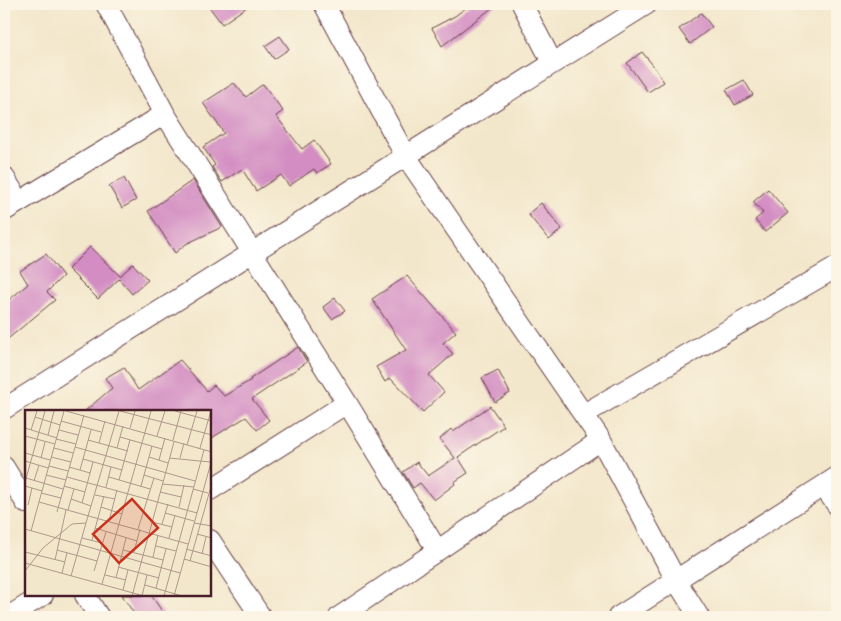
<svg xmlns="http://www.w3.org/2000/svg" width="841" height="621" font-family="Itim,sans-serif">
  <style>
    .building { fill: #d38dc3 }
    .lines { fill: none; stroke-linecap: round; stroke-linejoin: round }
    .street-casing { stroke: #633d43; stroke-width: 22 }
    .street { stroke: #fff; stroke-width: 20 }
    .inset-road { fill: none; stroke: #af978b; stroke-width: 1 }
    .view { fill: #c8321e; fill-opacity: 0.15; stroke: #c8321e; stroke-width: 2.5 }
    .inset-edge { fill: none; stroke: #4a1f2b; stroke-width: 2.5 }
  </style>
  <rect width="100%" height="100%" fill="#fcf5e5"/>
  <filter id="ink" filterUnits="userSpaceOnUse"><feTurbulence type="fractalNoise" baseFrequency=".02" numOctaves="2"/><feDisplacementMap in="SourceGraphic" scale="10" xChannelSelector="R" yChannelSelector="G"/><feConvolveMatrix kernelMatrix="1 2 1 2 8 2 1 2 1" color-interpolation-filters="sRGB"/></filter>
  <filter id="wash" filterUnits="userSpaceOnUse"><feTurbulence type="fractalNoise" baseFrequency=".0096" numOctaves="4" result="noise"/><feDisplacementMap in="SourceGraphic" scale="20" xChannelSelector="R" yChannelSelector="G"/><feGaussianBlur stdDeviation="1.12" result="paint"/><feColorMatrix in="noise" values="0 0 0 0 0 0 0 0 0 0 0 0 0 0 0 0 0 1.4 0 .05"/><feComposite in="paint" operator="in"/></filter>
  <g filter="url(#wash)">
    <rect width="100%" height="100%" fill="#f3e7cb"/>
    <g id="blocks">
      <path class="building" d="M207 4H251L222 24Z
        M471 4H497L442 46 432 28 455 16Z
        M701 13 712 27 690 44 679 29Z
        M280 36 289 49 274 59 265 46Z
        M642 52 652 64 664 82 648 92 627 63Z
        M744 80 753 95 735 105 726 90Z
        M234 83 246 97 263 84 283 111 276 116 302 149 314 140 331 164 317 173 314 169 289 186 281 175 256 191 242 169 222 182 212 167 215 165 203 147 224 133 203 103Z
        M124 178 136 200 122 208 109 186Z
        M193 180 222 227 186 244 175 253 148 211Z
        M768 189 788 213 765 232 755 220 763 213 753 202Z
        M541 203 562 229 549 240 528 214Z
        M90 247 120 276 133 264 148 280 132 294 119 279 98 299 68 269Z
        M46 254 63 276 47 292 55 300 4 342V304L28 284 20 271Z
        M407 276 456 332 443 343 453 354 429 375 444 392 423 412 390 378 385 382 376 367 406 350 372 299Z
        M335 298 345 311 332 319 323 307Z
        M298 347 307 362 252 399 269 420 257 430 246 417 210 439V411H85L112 388 105 378 124 367 138 390 180 360 207 391 214 385 224 396 251 380 250 379Z
        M498 370 510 393 495 402 482 378Z
        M490 406 504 426 458 457 468 473 454 482 455 484 434 500 420 483 413 488 403 472 417 462 428 476 455 458 440 439 451 429 453 432Z
        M122 595H151L166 617H136Z"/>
    </g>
  </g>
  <g filter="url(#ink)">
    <use href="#blocks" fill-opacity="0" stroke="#633d43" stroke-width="1"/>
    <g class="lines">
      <g class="street-casing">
        <path id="street" d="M106 4 165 114 347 403 437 550
          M324 4 405 155 601 440 676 580 699 617
          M522 4 552 62
          M4 177 12 190 9 207
          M4 211 165 114
          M4 409 647 4
          M584 414 837 267
          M4 467 26 503
          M823 486 837 505
          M210 490 347 403
          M210 540 261 617
          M85 595 99 617
          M8 617 43 595
          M339 617 601 440
          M618 617 837 477"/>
      </g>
      <use href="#street" class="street"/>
    </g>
  </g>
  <g transform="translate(25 410)">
    <rect width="186" height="186" fill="#f3e7cb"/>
    <path class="inset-road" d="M41 1 187 42M95 1 187 25M150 1 187 11M10 7 35 15M36 11 76 22M0 18 32 28M105 18 110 1M6 20 12 1M34 20 53 25M23 25 29 1M0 26 30 34M132 26 140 1M95 27 137 39M31 29 51 34M63 30 103 41M148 30 156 1M74 33 80 11M162 35 172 1M50 37 170 71M29 38 48 43M92 38 98 16M175 38 186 1M0 43 25 50M26 47 46 52M124 47 143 53M16 48 20 32M144 48 185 52M155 48 159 33M58 49 97 60M134 50 140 28M0 51 23 58M24 56 43 61M44 57 65 63M55 60 66 20M21 65 41 70M119 65 138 71M42 67 172 103M84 67 125 79M1 68 38 79M94 70 105 30M9 71 14 55M0 72 20 1M137 74 169 77M0 76 17 81M39 76 60 82M116 76 127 36M81 77 86 57M168 79 183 83M135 82 156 87M16 83 36 88M70 85 90 89M46 89 66 96M14 92 163 134M57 93 68 52M3 95 7 78M76 97 97 104M154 97 159 75M43 100 49 79M32 102 59 5M140 103 169 111M84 111 92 80M127 112 147 117M169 113 187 116M137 114 143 94M70 118 112 131M0 119 155 163M113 119 129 68M6 121 39 1M172 124 187 128M57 128 77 133M144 128 150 105M67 130 79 86M131 136 151 141M161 139 187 146M32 140 72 151M98 140 138 150M0 142 40 152M109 142 115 119M177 144 181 127M128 147 133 125M159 149 187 157M30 150 41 100M165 151 187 73M0 153 119 186M93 157 134 168M0 161 18 138 47 114 61 113 94 1M69 161 81 122M37 163 42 143M80 165 101 170M46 166 61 113M91 168 101 128M77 174 126 1M120 175 140 181M131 178 141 139M98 180 103 160M140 181 157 186M107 186 149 32M117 186 122 165M139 186 179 40M149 186 187 49"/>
    <path class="view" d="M107 89 133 118 94 153 68 124Z"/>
    <rect width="186" height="186" class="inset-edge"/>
  </g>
  <rect width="841" height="621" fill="none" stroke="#fcf5e5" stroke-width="20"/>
</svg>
